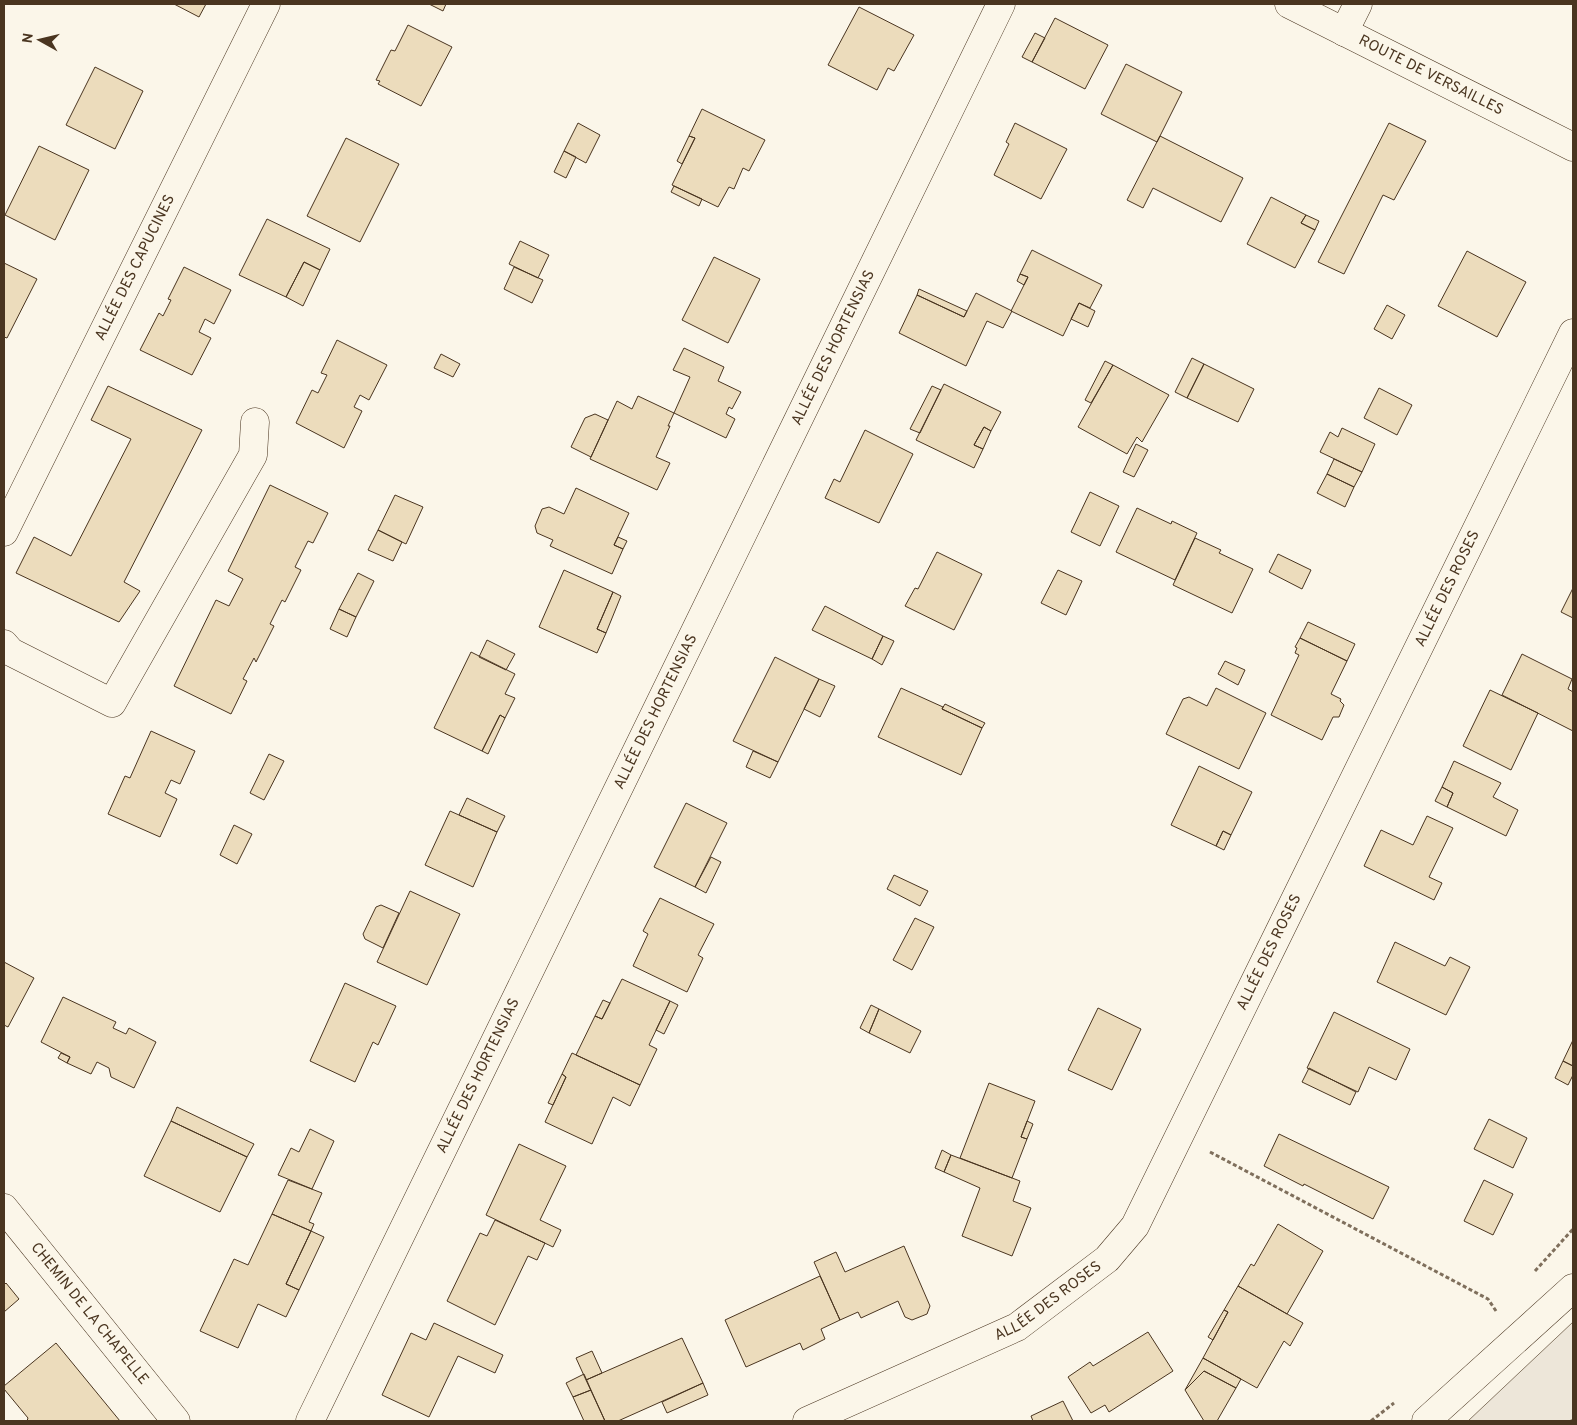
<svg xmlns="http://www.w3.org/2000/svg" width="1577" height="1425" font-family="Overpass,sans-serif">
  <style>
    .green { fill: #ede6d9; stroke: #887966 }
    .building { fill: #ecdcbc; stroke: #4a3520 }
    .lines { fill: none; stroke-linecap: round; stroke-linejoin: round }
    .minor-casing { stroke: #4a3520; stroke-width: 29 }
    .major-casing { stroke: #4a3520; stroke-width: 29 }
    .path { stroke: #7f6f5c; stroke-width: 3; stroke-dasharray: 4 2.5; stroke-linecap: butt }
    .minor { stroke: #fbf6e9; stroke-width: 28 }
    .major { stroke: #fbf6e9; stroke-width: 28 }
    .labels { text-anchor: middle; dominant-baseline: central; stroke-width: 4; stroke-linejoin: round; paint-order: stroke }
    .street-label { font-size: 15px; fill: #4a3520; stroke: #fbf6e9 }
  </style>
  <rect width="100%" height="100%" fill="#fbf6e9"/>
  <path class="green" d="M1573 1322V1419L1569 1421H1468Z"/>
  <path class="building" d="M174 4H206L199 17Z
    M429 4H446L443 11Z
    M859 7 914 35 894 71 888 68 877 90 828 65Z
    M1055 18 1108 45 1085 89 1032 62Z
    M408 25 452 47 421 106 378 84 380 81 376 80 391 50 395 51Z
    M1035 33 1045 38 1032 62 1022 57Z
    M1126 64 1182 92 1157 142 1101 114Z
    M95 67 143 91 115 149 66 125Z
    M702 109 765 140 749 171 743 168 734 189 729 187 718 207 672 185 695 138 689 136Z
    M578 123 600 135 586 163 564 151Z
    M1015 123 1067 149 1041 199 994 175 1009 144 1006 142Z
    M1389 123 1426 141 1394 200 1383 195 1344 274 1318 262Z
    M689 136 695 138 682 164 677 161Z
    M1160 136 1243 178 1221 222 1153 188 1143 208 1127 200Z
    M346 138 399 164 360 242 307 216Z
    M39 146 89 170 55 240 5 215Z
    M564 151 576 157 566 178 554 172Z
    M674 186 702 199 699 206 671 192Z
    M1271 197 1306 215 1301 223 1315 230 1295 268 1247 244Z
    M1306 215 1319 221 1315 230 1301 223Z
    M267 219 330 249 320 270 304 262 286 297 239 275Z
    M520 241 549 255 538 278 509 264Z
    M1032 250 1102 285 1090 308 1079 303 1063 336 1011 311 1028 277 1020 274Z
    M1467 251 1526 282 1497 337 1438 306Z
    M714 257 760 279 728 343 682 320Z
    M304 262 320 270 303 306 286 297Z
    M4 263 37 279 7 338 4 337Z
    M184 267 231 290 214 324 205 319 199 332 211 338 192 375 140 350 159 313 163 316 171 300 168 299Z
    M514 267 543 280 532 303 504 289Z
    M1020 274 1028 277 1024 285 1017 281Z
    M919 289 967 311 964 317 917 295Z
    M976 293 1012 311 1003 328 987 321 966 366 899 333 917 295 964 317Z
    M1079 303 1095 311 1088 327 1071 319Z
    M1387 305 1405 315 1392 339 1374 329Z
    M337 340 387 365 369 400 360 395 354 407 362 411 344 448 296 423 312 390 318 393 327 375 321 373Z
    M684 348 724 367 718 381 741 392 732 409 729 407 726 414 735 419 726 438 674 413 690 377 673 370Z
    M441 354 460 364 453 377 434 368Z
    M1192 358 1204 364 1187 398 1175 392Z
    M1105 361 1113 365 1091 403 1085 400Z
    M1204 364 1254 389 1238 422 1187 398Z
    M1113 365 1169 395 1142 442 1137 437 1127 454 1078 427Z
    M944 384 1001 412 991 431 984 427 974 445 983 449 974 468 916 440Z
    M108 386 202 430 124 582 140 591 119 622 16 573 34 537 71 556 131 439 91 420Z
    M932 386 941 390 920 433 910 429Z
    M1379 388 1412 405 1397 435 1364 418Z
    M638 396 674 413 668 426H670L656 457 670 463 657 490 590 459 617 401 632 409Z
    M595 414 608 420 591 457 571 447 585 418Z
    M984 427 991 431 983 449 974 445Z
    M1342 428 1375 444 1362 472 1320 452 1330 432 1338 437Z
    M865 430 913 454 879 523 825 498 834 479 840 482Z
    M1136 444 1148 450 1134 477 1123 472Z
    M1334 459 1362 472 1354 487 1327 474Z
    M1327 474 1354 487 1345 507 1317 493Z
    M270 485 328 513 313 543 308 541 295 567 301 570 285 602 282 600 270 624 274 626 256 662 254 658 243 679 247 681 231 714 174 686 216 600 229 606 243 579 228 571Z
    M576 488 629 513 614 545 623 549 612 574 550 546 553 540 537 533 535 526 542 509 549 507 564 514Z
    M1090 492 1119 506 1100 546 1071 532Z
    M395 495 423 507 406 544 378 530Z
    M1137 508 1171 524 1172 521 1197 533 1175 580 1116 552Z
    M378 530 402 542 393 561 368 550Z
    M618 537 627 541 623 549 614 545Z
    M1195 538 1221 550 1219 553 1253 569 1232 613 1173 585Z
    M937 552 982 574 954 630 905 606 915 588 918 589Z
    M1278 554 1311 570 1302 589 1269 572Z
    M564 570 613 592 597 629 606 633 597 653 539 627Z
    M1058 570 1082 581 1066 615 1041 603Z
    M358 573 374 581 356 617 339 609Z
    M1573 588V618L1561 612Z
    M613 592 621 596 606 633 597 629Z
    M825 606 883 636 872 659 812 630Z
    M339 609 356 617 347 637 330 629Z
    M1308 622 1355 644 1347 661 1300 638Z
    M883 636 894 641 882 665 872 659Z
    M1300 638 1347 661 1331 694 1341 699 1340 701 1344 705 1339 717H1333L1322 740 1271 715 1299 655 1295 653 1297 648 1295 647Z
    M487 640 515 654 506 670 479 657Z
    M471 652 515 674 505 694 515 698 505 718 500 715 482 751 434 728Z
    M1522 654 1572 679 1568 689 1573 692V731L1502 695Z
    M775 657 819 679 778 762 733 741Z
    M1225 661 1245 670 1238 685 1218 674Z
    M819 679 835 686 820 717 804 709Z
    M901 688 943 707 942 709 982 728 961 775 878 737Z
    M1216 688 1266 713 1239 769 1166 734 1183 699 1189 697 1207 706Z
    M1490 690 1538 713 1511 770 1463 746Z
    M945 704 985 723 982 728 942 709Z
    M500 715 505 718 488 754 482 751Z
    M151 731 195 751 180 784 171 780 165 793 177 799 160 837 108 814 125 776 130 778Z
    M753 751 778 762 770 778 746 767Z
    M269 754 284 761 264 800 250 793Z
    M1454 761 1501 783 1493 797 1518 810 1506 836 1447 807 1453 793 1442 787Z
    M1199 766 1252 792 1231 835 1223 831 1216 846 1171 825Z
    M1442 787 1453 793 1447 807 1435 801Z
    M467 798 505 816 497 832 459 815Z
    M686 803 727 823 695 887 654 867Z
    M450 811 497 832 473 887 425 865Z
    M1427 816 1453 828 1429 877 1442 883 1434 900 1364 866 1381 830 1413 845Z
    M234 825 252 834 237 864 220 855Z
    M1223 831 1231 835 1224 850 1216 846Z
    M711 857 721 862 706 893 695 887Z
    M894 875 928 891 920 906 887 889Z
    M410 891 460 914 427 985 377 962Z
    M660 898 714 924 698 955 703 958 687 992 633 966 648 934 643 931Z
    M381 905 399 913 383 948 365 939 363 934 376 907Z
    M915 918 934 927 912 970 893 960Z
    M1395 942 1445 966 1450 957 1470 967 1446 1015 1377 982Z
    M4 962 34 978 8 1027 4 1025Z
    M622 979 670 1001 649 1045 657 1049 640 1085 576 1055 595 1016 602 1019Z
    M345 983 396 1006 378 1045 373 1042 355 1082 310 1061Z
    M63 997 116 1022 113 1028 126 1034 129 1028 156 1042 134 1088 111 1077 109 1068 97 1062 91 1074 67 1063 70 1057 41 1042Z
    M603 1000 610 1003 602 1019 595 1016Z
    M670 1001 678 1005 664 1034 656 1030Z
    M871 1005 879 1009 869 1033 860 1028Z
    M1098 1008 1141 1029 1112 1090 1068 1070Z
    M879 1009 921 1031 910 1053 869 1033Z
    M1334 1012 1410 1049 1396 1080 1369 1067 1358 1092 1307 1068Z
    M1573 1040V1066L1563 1061Z
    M61 1053 70 1057 67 1063 58 1058Z
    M572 1053 640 1085 630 1106 613 1097 592 1144 545 1122 566 1077 562 1074Z
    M1563 1061 1573 1066V1075L1568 1085 1555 1078Z
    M1309 1068 1356 1092 1350 1105 1302 1082Z
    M562 1074 566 1077 553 1105 548 1103Z
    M989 1083 1035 1101 1021 1137 1027 1139 1012 1178 960 1158Z
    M177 1107 254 1144 247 1157 171 1121Z
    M1489 1119 1527 1138 1513 1168 1474 1149Z
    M171 1121 247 1157 220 1212 144 1176Z
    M1027 1121 1033 1124 1027 1139 1021 1137Z
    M310 1129 334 1141 312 1189 278 1175 291 1148 299 1152Z
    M1279 1134 1389 1187 1373 1219 1304 1184 1303 1186 1264 1166Z
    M519 1144 566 1166 540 1220 561 1230 553 1247 486 1215Z
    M942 1150 951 1155 944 1172 935 1168Z
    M951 1155 1020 1181 1013 1201 1031 1208 1012 1256 962 1236 980 1188 944 1172Z
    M288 1180 322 1193 309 1222 314 1224 311 1231 272 1214Z
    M1484 1180 1513 1194 1493 1235 1464 1221Z
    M272 1214 311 1231 286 1284 299 1290 286 1317 258 1304 238 1348 200 1331 234 1259 248 1265Z
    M495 1220 545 1243 537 1260 528 1256 495 1325 447 1301 480 1233 487 1236Z
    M1278 1224 1323 1251 1287 1314 1238 1286 1251 1264 1254 1266Z
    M311 1231 324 1237 299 1290 286 1284Z
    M904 1246 930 1306 927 1314 912 1320 905 1317 898 1301 861 1318 858 1312 840 1320 814 1262 836 1252 845 1272Z
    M820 1276 840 1320 821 1329 825 1339 803 1350 800 1343 746 1367 725 1320Z
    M6 1283 19 1299 4 1312V1285Z
    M1238 1286 1303 1323 1290 1346 1284 1341 1257 1388 1203 1358 1228 1312 1224 1310Z
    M1224 1310 1228 1312 1213 1340 1208 1337Z
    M434 1323 503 1355 495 1373 458 1356 429 1417 382 1395 411 1333 426 1340Z
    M1148 1332 1173 1371 1109 1412 1105 1405 1091 1413 1068 1377 1090 1362 1093 1366Z
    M682 1338 703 1383 618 1421H605L586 1380Z
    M56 1343 120 1421H27L28 1418 4 1389V1386Z
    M592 1351 602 1373 586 1380 576 1358Z
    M1203 1358 1241 1379 1236 1388 1204 1371 1185 1390Z
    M1204 1371 1236 1388 1217 1421H1204L1185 1390Z
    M584 1374 591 1390 573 1397 566 1383Z
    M703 1383 708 1395 667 1413 662 1402Z
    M591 1390 605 1421H584L573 1397Z
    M1063 1401 1073 1421H1033L1031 1416Z"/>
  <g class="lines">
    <g class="minor-casing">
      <g id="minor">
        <path d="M1344 32 1358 4"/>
        <path id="s1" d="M4 532 266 4"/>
        <path d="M4 644 11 652 112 703 253 455 255 422"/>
        <path id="s2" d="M4 1208 176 1421"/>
        <path id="s3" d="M310 1421 1001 4"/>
        <path id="s4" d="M807 1421 1017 1327 1107 1259 1135 1226 1573 333"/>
      </g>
    </g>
    <g class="major-casing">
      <g id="major">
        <path id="s5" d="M1289 4 1573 147"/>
        <path d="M1426 1421 1573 1288"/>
      </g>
    </g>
    <path class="path" d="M1210 1152 1488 1299 1496 1311
      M1535 1271 1573 1229
      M1371 1421 1394 1403"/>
    <use href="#minor" class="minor"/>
    <use href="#major" class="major"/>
  </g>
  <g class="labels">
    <g class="street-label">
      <text stroke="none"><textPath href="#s5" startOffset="159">ROUTE DE VERSAILLES</textPath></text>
      <text stroke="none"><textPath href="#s1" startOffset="295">ALLÉE DES CAPUCINES</textPath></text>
      <text stroke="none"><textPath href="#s3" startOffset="1194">ALLÉE DES HORTENSIAS</textPath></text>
      <text stroke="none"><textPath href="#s4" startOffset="1096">ALLÉE DES ROSES</textPath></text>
      <text stroke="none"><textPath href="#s3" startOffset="789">ALLÉE DES HORTENSIAS</textPath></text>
      <text stroke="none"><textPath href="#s4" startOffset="691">ALLÉE DES ROSES</textPath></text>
      <text stroke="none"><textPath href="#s3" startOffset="384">ALLÉE DES HORTENSIAS</textPath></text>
      <text stroke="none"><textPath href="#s4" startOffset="270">ALLÉE DES ROSES</textPath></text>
      <text stroke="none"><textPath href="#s2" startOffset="136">CHEMIN DE LA CHAPELLE</textPath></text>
    </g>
  </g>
  <rect width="1577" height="1425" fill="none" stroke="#4a3520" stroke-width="10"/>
  <g transform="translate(40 40) rotate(278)" stroke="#fbf6e9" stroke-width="4" paint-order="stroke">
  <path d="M0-4L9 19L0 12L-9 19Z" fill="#4a3520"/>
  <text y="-8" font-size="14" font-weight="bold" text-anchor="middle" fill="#4a3520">N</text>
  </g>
</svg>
